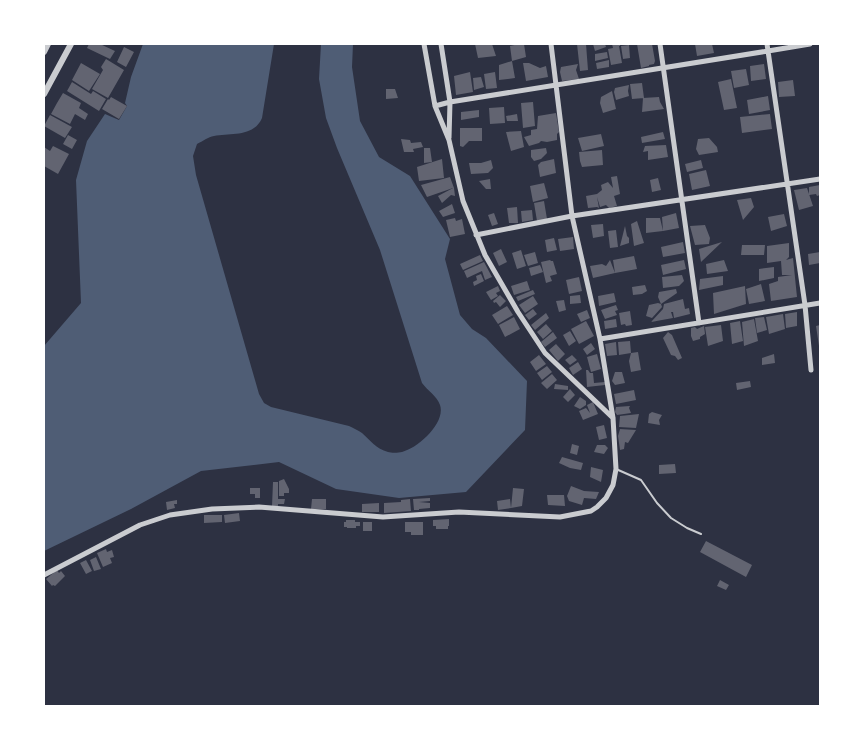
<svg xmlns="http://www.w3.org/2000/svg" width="864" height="750" font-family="Roboto,sans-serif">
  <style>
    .water { fill: #4f5d75 }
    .building { fill: #626471 }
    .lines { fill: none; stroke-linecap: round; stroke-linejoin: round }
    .service { stroke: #caccd0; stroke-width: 2 }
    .minor { stroke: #caccd0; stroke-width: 5 }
    .tertiary { stroke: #caccd0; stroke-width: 6 }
  </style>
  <rect width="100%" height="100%" fill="#2d3142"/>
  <path class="water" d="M143 44H274L262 118C254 137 231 133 214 136 208 137 203 141 197 144L193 156 196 175 259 394 264 403 271 407 349 426C353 428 358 430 362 433 370 440 376 449 388 452 391 453 398 453 402 452 418 448 446 423 440 405 437 396 427 390 422 383L380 250 337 148 326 118 319 79 321 44H353L352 67 360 121 379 157 410 176 450 239 445 259 460 315 472 329 486 338 527 381 525 430 466 492 399 498 336 489 279 462 201 471 131 509 44 551V346L81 303 76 180 87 141 105 114 119 120 127 106 125 103 131 77Z"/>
  <path class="building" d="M89 44H100L115 51 110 59 87 48Z
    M475 44H492L496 56 478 58Z
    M519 44H524L526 57 512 61 515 78 499 80V65L512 61 510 46Z
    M577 44H586L588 70 580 71Z
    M593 44H605L606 47 595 51Z
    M612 44H620V46H619L622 63 611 65 608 49 613 48Z
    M637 44H652L655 61 654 64 649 65V66L641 68Z
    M695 44H712L714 53 697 56Z
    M629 45 630 58 623 59 621 46Z
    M124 47 134 52 126 67 117 62Z
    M607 52 608 58 595 61V54Z
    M106 59 124 70 108 98 92 89 103 70 101 67Z
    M609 60V67L597 69 596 63Z
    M81 63 100 74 89 91 72 80Z
    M523 63H529L540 68 546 66 548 77 526 81Z
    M578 64 576 70 579 79 562 81 560 72 561 67Z
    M764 64 766 79 751 81 750 66Z
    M746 69 749 85 734 88 731 71Z
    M470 72 473 92 456 95 454 76Z
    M495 72 497 88 486 89 484 74Z
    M481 77 484 87 474 90 473 78Z
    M731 79 737 108 724 110 718 82Z
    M793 80 795 96 779 97 778 82Z
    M72 82 91 94 93 91 106 99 99 111 67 91Z
    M642 83 644 98 632 99 630 84Z
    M629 85 628 91 629 96 616 100 614 92 615 88Z
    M386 89H395L398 98 386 99Z
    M612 91 616 109 603 113 600 103 601 97Z
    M63 93 81 103 79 108 88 114 85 120 75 114 70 124 51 114 57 103 69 110 57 103Z
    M768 96 770 110 749 114 747 100Z
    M111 97 127 106 119 119 102 109 108 99 109 100Z
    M659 97 660 102 664 109 642 112 643 98Z
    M533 102 535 126 523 128 521 103Z
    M504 107 505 123 490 124 489 108Z
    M479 110V117L461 120V112Z
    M556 113 559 132 557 134V140L547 142 541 141 539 143 529 146 524 137 531 135V130L537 129 538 116Z
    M517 114 518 121H507L506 116Z
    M770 114 772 129 742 133 740 117Z
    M50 115 72 127 65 138 44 126Z
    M460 128H482V141H469L463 147 460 146Z
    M521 131 524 147 511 151 506 132Z
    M663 132 665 139 642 143 641 137Z
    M601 134 604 146 582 151 578 138Z
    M68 135 77 140 72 149 63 144Z
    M709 138 717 147 718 152 699 155 696 149 698 139Z
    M401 139 410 140 411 143 421 142 423 147 413 149 414 152H404Z
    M666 145 668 157 648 160V151L643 152 645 146Z
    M53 146 69 154 58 174 44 166V147L50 151Z
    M424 148H430L432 162 424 163Z
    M546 148 547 153 541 159 534 161 531 157V150Z
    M602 150 603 165 582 167 580 161 579 152Z
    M442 159 444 178 419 181 417 167Z
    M554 159 556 173 540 177 538 165 541 162Z
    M491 160 493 168 488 173 471 174 469 163H481Z
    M701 160 703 168 687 172 685 164Z
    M706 170 710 186 692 190 689 174Z
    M617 176 620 194 614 196 617 206 609 208 606 205 600 207 597 197 599 208 597 207 588 208 586 196 597 194 602 190 601 185 608 182 613 188 611 177Z
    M450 177 454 188 455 196 451 195 442 203 438 196 453 188 427 197 421 185Z
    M658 178 661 190 652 192 650 180Z
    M490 179 491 189H486L479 181Z
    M544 183 548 198 533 202 530 186Z
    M820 185V195L817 196 816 194 809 195V187Z
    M807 188 813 206 799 210 794 190Z
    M751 198 754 207 743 220 737 200Z
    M544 201 547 219 537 221 534 203Z
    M452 204 455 213 443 217 439 211Z
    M517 207 518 223H509L507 208Z
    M532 210 533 220 522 222 521 211Z
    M494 213 498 224 492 226 488 215Z
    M676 213 679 228 663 231 662 217Z
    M784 214 787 226 771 231 768 217Z
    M455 218 456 221 462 219 465 234 450 237 446 220Z
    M646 218H660L663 231 646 233Z
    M637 221 644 243 634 246 631 224Z
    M603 224 604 236 593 238 591 225Z
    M705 225 710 238 709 244 695 245 690 226Z
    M625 226 627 236 629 238V243L620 246Z
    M616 230 618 247 610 248 608 231Z
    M573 237 574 249 560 251 558 239Z
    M554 238 557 250 547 252 545 240Z
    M683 242 685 253 663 257 661 247Z
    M722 242 701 262 699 249Z
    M789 243V257L786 260 793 258 797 297 771 301 769 284 778 281V277L792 275H782L781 261 767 263V246Z
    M742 245H765L764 255H741Z
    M501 249 507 262 499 266 493 253Z
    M521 250 526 266 517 269 512 253Z
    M535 252 538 263 528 266 524 255Z
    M820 252V263L809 265 808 254Z
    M480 255 483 261 463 270 460 264Z
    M634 256 637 269 615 273 613 260Z
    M550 260 551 261H553L557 274 550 276 552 281 546 283 541 262Z
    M610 260 615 273 593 278 590 266 602 264 606 266Z
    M684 260 686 269 663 275 661 265Z
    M724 260 728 271 707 274 706 264Z
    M484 262 492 277 485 280 482 271 467 278 464 271Z
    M540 265 543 272 531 276 529 268Z
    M774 267V278L759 281V269Z
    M481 274 484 281 474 286 473 282 477 280 476 276Z
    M682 275 684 281 679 286 663 288 662 277Z
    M723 276V285L699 290 700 279Z
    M579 277 582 291 569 294 566 280Z
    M527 281 530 290 514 295 511 286Z
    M761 284 765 301 749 304 746 289Z
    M645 285 647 291 642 294 633 295 632 287Z
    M498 286 500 291 496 293 498 296 491 300 486 292Z
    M745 286 746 304 714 314 713 293Z
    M676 289 677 293 661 304 658 297 659 292Z
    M533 290 535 294 518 301 516 297Z
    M614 293 616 302 599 306 598 296Z
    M500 295 506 301 500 307 496 302 494 303 493 301Z
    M580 295 581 303 570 304V296Z
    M533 296 538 304 525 313 519 305Z
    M683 299 685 309 689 308 690 314 674 318 673 312H671L673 318 651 322 663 309 664 304Z
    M564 300 566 310 559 312 556 301Z
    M658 303 661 304 662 307 652 318 646 316 649 305Z
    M616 305 618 310 615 311 617 315 605 319 601 310Z
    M507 306 513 315 498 324 492 315Z
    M533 309 537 314 529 320 525 315Z
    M587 310 590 318 581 322 577 314Z
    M630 311 632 325 626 326 625 324 621 325 619 313Z
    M797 312V326L786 328 785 314Z
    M546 313 549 318 535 330 531 325Z
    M783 314 785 329 769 334 766 317Z
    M514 317 520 329 505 337 499 325Z
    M764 317 767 330 757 333 755 318Z
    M616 319 617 327 605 329 604 321Z
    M754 319 758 341 744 346 742 322Z
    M586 321 594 336 579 344 571 329Z
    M740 321 743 341 732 344 730 323Z
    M546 324 552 331 543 339 537 332Z
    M721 325 723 341 708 346 705 327Z
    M820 325V346H819L816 326Z
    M704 326 705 334 700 337V339L693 341 691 336V328L695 327 697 329Z
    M570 331 576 341 569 346 563 335Z
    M553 332 557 338 545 347 541 342Z
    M668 332 672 335 682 358 678 360 675 356 671 355 663 338Z
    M630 341 631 353 619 355 618 342Z
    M616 342 617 355 607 356 605 344Z
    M591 343 595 349 587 355 583 349Z
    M556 344 565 354 558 361 549 350Z
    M638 352 641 370 631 372 629 361 631 353Z
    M597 354 601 369 591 372 587 357Z
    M774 354 775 363 762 365V358Z
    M539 355 546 364 536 371 530 362Z
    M572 355 577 360 570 365 565 360Z
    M578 362 582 369 573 375 569 368Z
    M547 366 552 372 542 380 537 373Z
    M586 370H588L590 373H593L594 383 605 382V385L587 387Z
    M615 372H622L625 383 615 385 612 381Z
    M552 374 557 380 547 389 541 383Z
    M750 381 751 387 737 390 736 383Z
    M555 384 568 386V390L554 389Z
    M570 389 575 395 568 402 563 397Z
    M634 390 636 400 616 404 614 394Z
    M580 397 586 401V405L580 409 574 406Z
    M593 402 598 414 583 420 579 411 586 408 590 413 587 405Z
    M630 406 629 408 631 413 617 415 615 412 616 407Z
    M652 412 662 415 659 420 660 425 648 423 649 414Z
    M639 414 636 428 619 427 620 416Z
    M604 425 607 438 599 440 596 427Z
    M620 429 636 430 628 443 625 442 624 449 620 450 618 436Z
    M572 444 579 446 577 455 570 453Z
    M597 445H605L608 448 604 454 594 452Z
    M562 457 583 463 581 470 570 468 559 463Z
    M675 464 676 473 659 474V465Z
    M591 467 603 470 601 482 590 477Z
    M284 479 289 489V493H284V496H279V481Z
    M273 482H278V499H285L284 504H278V507L272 506Z
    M571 486 584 491 599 492 596 499 584 498 582 505 569 501 567 496Z
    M250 488H260V498H255V494H250Z
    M513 488 524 489 522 506 511 508Z
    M547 495H564L565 506 548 505Z
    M430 498V501L419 502 430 503V508L419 509V510H414L413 499Z
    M312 499H326V509H311Z
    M410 499 411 511 384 513V503L401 502V500Z
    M510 499 511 508 498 510 497 501Z
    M177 500V504H174L175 508 167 510 166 502Z
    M379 503V512H362V504Z
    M239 513 240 521 225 523 224 515Z
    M204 515H222V522L204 523Z
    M449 519V526H448V529H436V526H433V520Z
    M346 520H355V522H360V526H356V528H347V527H344V522H346Z
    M363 522H372V531H363Z
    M405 522H423V535H411V532H405Z
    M706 541 752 565 746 577 700 552Z
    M106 549 107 552 112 550 114 557 110 558 112 563 103 567 97 553Z
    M96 557 101 569 94 571 90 560Z
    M86 560 92 571 86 574 80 563Z
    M57 570 59 573 61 571 65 576 55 586 53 585 52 586 46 579Z
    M720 580 729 585 726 590 717 586Z"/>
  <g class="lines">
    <path class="service" d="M616 469 641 480 657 503 671 518 687 528 701 534"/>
    <path class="minor" d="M424 44 435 106 449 140 463 201 485 255 518 312 545 353 613 418
      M441 44 450 102 449 138
      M660 44 699 323
      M767 44 805 305 811 370
      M435 106 450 102 768 51 810 44
      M476 235 572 216 820 179
      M600 339 820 303
      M44 575 140 525 170 515 212 509 259 507 383 517 459 512 560 517 591 511 597 507 606 498 613 485 616 469 613 418 600 339 572 216 551 44"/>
    <path class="tertiary" d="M44 52 48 44
      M44 94 71 44"/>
  </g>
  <rect width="864" height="750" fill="none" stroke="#ffffff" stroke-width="90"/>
</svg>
